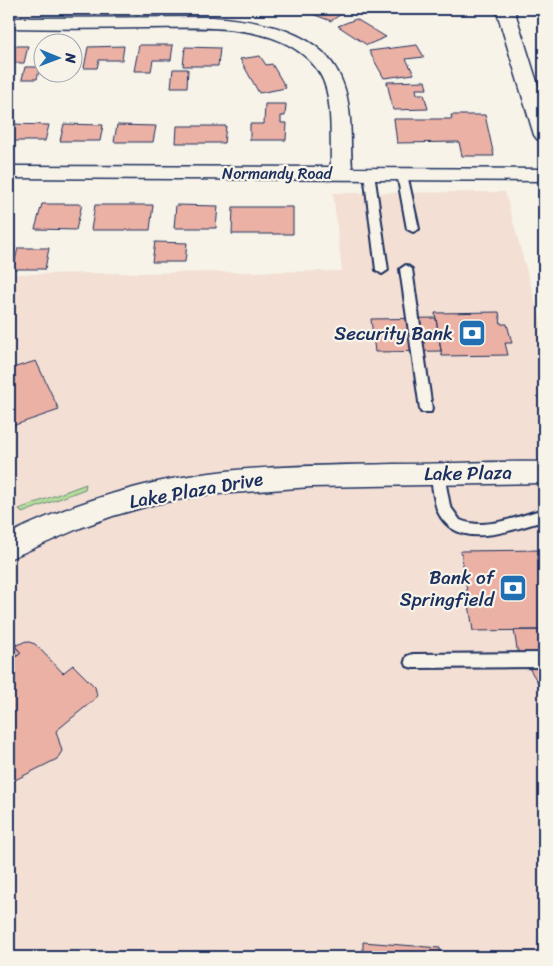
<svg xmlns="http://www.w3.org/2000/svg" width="553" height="966" font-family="Sriracha,sans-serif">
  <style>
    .built { fill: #f3dfd4 }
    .green { fill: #b4dd9a; stroke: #68867c }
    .building { fill: #ebb1a5; stroke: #1b2f5e }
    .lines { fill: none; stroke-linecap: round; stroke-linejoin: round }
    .lane-casing { stroke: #1b2f5e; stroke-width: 4 }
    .street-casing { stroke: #1b2f5e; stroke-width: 3 }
    .secondary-casing { stroke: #1b2f5e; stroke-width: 3 }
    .lane { fill: #f7f3e8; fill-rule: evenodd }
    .street { fill: #f7f3e8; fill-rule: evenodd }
    .secondary { fill: #f7f3e8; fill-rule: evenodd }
    .labels { text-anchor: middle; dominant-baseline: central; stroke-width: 4.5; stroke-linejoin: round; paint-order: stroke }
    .far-street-label { font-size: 16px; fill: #1b2f5e; stroke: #f7f3e8 }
    .poi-label { font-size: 19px; fill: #1b2f5e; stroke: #f7f3e8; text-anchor: end }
    .street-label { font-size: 19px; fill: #1b2f5e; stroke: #f7f3e8 }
  </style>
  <rect width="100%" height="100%" fill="#f7f3e8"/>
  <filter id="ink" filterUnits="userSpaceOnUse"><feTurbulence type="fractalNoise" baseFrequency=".02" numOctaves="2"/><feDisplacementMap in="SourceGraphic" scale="10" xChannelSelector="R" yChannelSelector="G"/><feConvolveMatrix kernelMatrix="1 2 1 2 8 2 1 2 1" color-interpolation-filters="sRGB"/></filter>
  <g filter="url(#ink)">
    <path class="built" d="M505 192 544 334V957H9V274L342 271 333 193Z"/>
    <path class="green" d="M86 484 85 489 22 513 19 509Z"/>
    <path class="building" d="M299 9H343L347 10 331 21Z
      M356 19 386 37 367 45 338 26Z
      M139 45H173L171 60H153L151 71H134Z
      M417 45 424 57 406 59 414 74 384 78 369 51Z
      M9 46H28L24 63H9Z
      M41 46H42V60H36Z
      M124 46 122 60H99L97 68H84L88 47Z
      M185 47 220 48 218 66H183Z
      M260 56 266 65 272 64 286 88 259 93 240 59Z
      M25 67H40L37 79H22Z
      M173 69H188L187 87H171Z
      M425 81 427 89H416L417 94H424L428 109 393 110 387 82Z
      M265 104H286L285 116H281V123H287L286 140H250V124H264Z
      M451 115H485L494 156H462L459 142 397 143 394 119H452Z
      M11 124 49 125 45 141H9Z
      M64 124 103 125 100 141H60Z
      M117 125 156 126 153 142H114Z
      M177 126H226L224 143H176Z
      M42 204H82L76 230 35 229Z
      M95 205H153L150 230H91Z
      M176 205 218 206 216 228H174Z
      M233 207H293V234H232Z
      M155 242 187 243 185 262H152Z
      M18 248H49L45 269H13Z
      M499 312 501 324H507L512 343H505L508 355 442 356 435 313Z
      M436 318 441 351 375 352 371 319Z
      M36 361 59 410 9 427V369Z
      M544 550V630L473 631 461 551Z
      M514 630H544V692L517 649Z
      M9 636 17 645 15 646 21 653 9 662Z
      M26 641 35 644 63 673 73 665 95 687 97 695 95 699 56 731 62 751 57 759 9 783V662L21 653 15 646Z
      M363 942 440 948V957H363Z"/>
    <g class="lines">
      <g class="lane-casing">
        <path id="lane" d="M369 170 374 173 388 270 382 274 376 270 364 173Z
          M402 171 407 174 419 229 413 232 407 229 397 174Z
          M406 265 412 269 432 409 431 412H421L420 409 400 269Z
          M437 469 442 470 444 474 450 506 460 520C486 531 518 516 544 509V521C512 529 458 553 438 512 433 500 433 487 430 474L432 470Z
          M544 653V667L413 668 407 666 405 661 407 656 413 654Z"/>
      </g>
      <g class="street-casing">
        <path id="street" d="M213 17C260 21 323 30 342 81 353 108 350 139 352 168L544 169V181L9 178V166L331 167C330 141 334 97 320 74 309 54 284 40 262 35 224 25 184 28 145 28 100 29 54 29 9 28V18Z
          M544 462V483L311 487 204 495 155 504 113 516 80 528 9 559V534C62 508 119 489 177 478 248 465 321 466 393 464 443 464 494 461 544 462Z"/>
      </g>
      <g class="secondary-casing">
        <path id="secondary" d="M496 9H514L544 104V141L537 139 534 135Z"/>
      </g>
      <use href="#lane" class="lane"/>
      <use href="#street" class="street"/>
      <use href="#secondary" class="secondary"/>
    </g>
  </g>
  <defs>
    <g id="bank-square" transform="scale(1.4375)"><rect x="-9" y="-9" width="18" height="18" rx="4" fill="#1f6fb2" stroke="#f7f3e8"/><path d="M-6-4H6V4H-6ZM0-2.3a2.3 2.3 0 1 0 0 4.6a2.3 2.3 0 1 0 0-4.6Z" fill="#fff"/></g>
  </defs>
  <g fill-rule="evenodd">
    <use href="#bank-square" x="472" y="333"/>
    <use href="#bank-square" x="513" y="588"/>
  </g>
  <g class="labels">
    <g class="far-street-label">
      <text x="277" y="173">Normandy Road</text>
    </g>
    <g class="poi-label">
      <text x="453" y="333">Security Bank</text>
      <text x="494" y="577">Bank of<tspan x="494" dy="22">Springfield</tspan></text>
    </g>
    <g class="street-label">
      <text transform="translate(468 473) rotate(-1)">Lake Plaza</text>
      <text transform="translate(196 490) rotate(-10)">Lake Plaza Drive</text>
    </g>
  </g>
  <rect width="553" height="966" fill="none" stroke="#f7f3e8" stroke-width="30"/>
  <rect x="15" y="15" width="523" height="936" fill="none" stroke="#1b2f5e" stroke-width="2" filter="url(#ink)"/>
  <g transform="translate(58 58) rotate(91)"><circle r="24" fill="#f7f3e8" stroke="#9fa5b1"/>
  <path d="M0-4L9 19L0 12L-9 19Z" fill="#1f6fb2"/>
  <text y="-8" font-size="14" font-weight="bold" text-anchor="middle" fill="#1b2f5e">N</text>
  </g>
</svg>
